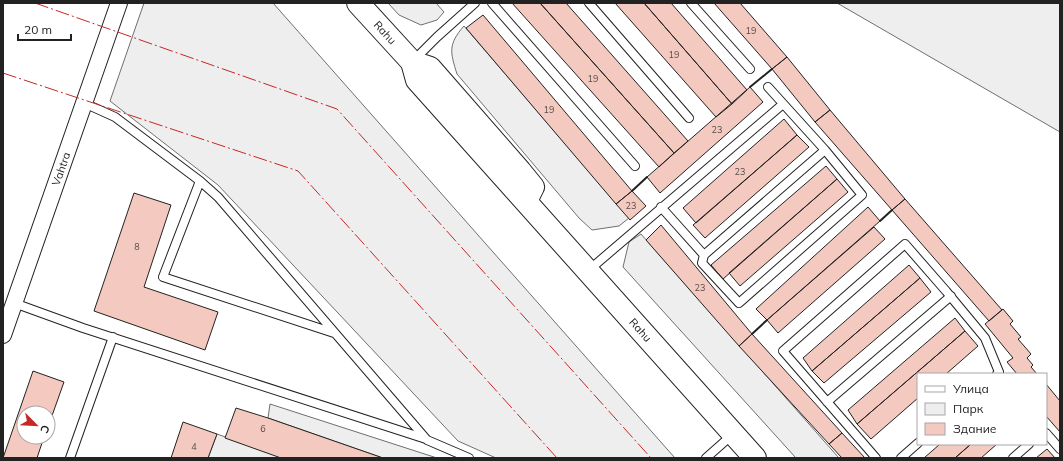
<svg xmlns="http://www.w3.org/2000/svg" width="1063" height="461" font-family="Mulish,sans-serif">
  <style>
    .green { fill: #eee; stroke: #6f6f6f }
    .building { fill: #f3c9c0; stroke: #222 }
    .lines { fill: none; stroke-linecap: round; stroke-linejoin: round }
    .lane-casing { stroke: #222; stroke-width: 10 }
    .street-casing { stroke: #222; stroke-width: 18 }
    .highway-casing { stroke: #222; stroke-width: 24 }
    .lane { stroke: #fff; stroke-width: 8 }
    .street { stroke: #fff; stroke-width: 16 }
    .highway { stroke: #fff; stroke-width: 22 }
    .wall { stroke: #222; stroke-width: 2 }
    .power { stroke: #c62828; stroke-width: 1; stroke-dasharray: 14 3 2 3; stroke-linecap: butt }
    .labels { text-anchor: middle; dominant-baseline: central; stroke-width: 3; stroke-linejoin: round; paint-order: stroke }
    .number-label { font-size: 9px; fill: #564c4a }
    .street-label { font-size: 11px; fill: #222; stroke: #fff }
  </style>
  <rect width="100%" height="100%" fill="#fff"/>
  <path class="green" d="M144 3H273L675 458H496L458 441 218 185 110 101Z
    M388 3H436L444 12 437 20 421 25 399 15Z
    M837 3H1060V132Z
    M464 26 629 218 619 226 592 230 579 218 457 74C450 52 448 44 464 26Z
    M641 234 839 458H796L623 267 629 242Z
    M270 404 437 458H383L268 418Z
    M217 434 284 458H208Z"/>
  <path class="building" d="M512 3H540L674 153 659 167Z
    M540 3H566L688 141 674 153Z
    M615 3H644L732 104 716 117Z
    M644 3H671L747 90 732 104Z
    M714 3H740L787 57 772 69Z
    M483 15 632 191 616 204 466 28Z
    M787 57 830 110 815 122 772 69Z
    M750 87 763 102 660 193 647 177Z
    M830 110 905 199 892 210 815 122Z
    M784 119 797 135 696 223 683 208Z
    M797 135 809 147 705 238 693 225Z
    M826 166 837 179 723 279 711 265Z
    M837 179 848 192 740 286 729 273Z
    M632 191 646 206 630 220 616 204Z
    M134 193 171 205 144 287 218 312 205 350 94 311Z
    M905 199 1002 310 989 321 892 210Z
    M868 207 880 221 767 320 756 309Z
    M661 225 752 334 739 346 646 240Z
    M874 227 885 239 778 333 767 320Z
    M909 265 920 278 812 371 803 358Z
    M920 278 931 292 824 383 812 371Z
    M1003 309 1013 321 1010 324 1021 337 1018 339 1031 354 1027 358 1033 365 1031 367 1037 374H1017L1007 362 1013 358 985 324Z
    M955 318 965 331 857 424 848 410Z
    M965 331 978 346 946 374H918V398L871 439 857 424Z
    M752 334 842 433 829 444 739 346Z
    M33 371 64 382 48 427V413H24V437H44L37 458H3Z
    M1046 384 1060 401V432L1046 416Z
    M236 408 268 418 383 458H281L225 438Z
    M183 422 217 434 208 458H171Z
    M842 433 865 458H842L829 444Z
    M940 444H971L955 458H924Z
    M971 444H997L981 458H955Z
    M1047 449 1055 458H1036Z"/>
  <g class="lines">
    <g class="lane-casing">
      <path id="lane" d="M492 3 635 166
        M589 3 689 118
        M691 3 750 69
        M414 60 437 37 475 3
        M768 87 825 150
        M84 103 115 117 200 181 218 197 427 440 469 458
        M200 181 163 277 334 333
        M661 207 704 255 702 263 739 303 862 195 825 150 704 255
        M589 270 783 104
        M14 303 83 328 426 439
        M827 402 951 296
        M1046 433 1060 449
        M70 458 113 337
        M706 458 732 435
        M876 458 783 351 905 244 946 291 985 338 999 372 997 374
        M901 458 918 443
        M1013 458 1029 444"/>
    </g>
    <g class="street-casing">
      <g id="street">
        <path id="s1" d="M3 335 119 3"/>
      </g>
    </g>
    <g class="highway-casing">
      <g id="highway">
        <path id="s2" d="M358 3 412 62 417 80 755 458"/>
        <path d="M412 62 430 68 520 171 533 187 528 197"/>
      </g>
    </g>
    <use href="#lane" class="lane"/>
    <use href="#street" class="street"/>
    <use href="#highway" class="highway"/>
    <path class="wall" d="M750 87 772 69
      M632 191 647 177
      M880 221 892 210
      M752 334 767 320"/>
    <path class="power" d="M35 3 337 109 651 458
      M3 73 298 171 557 458"/>
  </g>
  <g class="labels">
    <g class="number-label">
      <text x="751" y="30">19</text>
      <text x="674" y="54">19</text>
      <text x="593" y="78">19</text>
      <text x="549" y="109">19</text>
      <text x="717" y="129">23</text>
      <text x="740" y="171">23</text>
      <text x="631" y="205">23</text>
      <text x="137" y="246">8</text>
      <text x="700" y="287">23</text>
      <text x="263" y="428">6</text>
      <text x="194" y="446">4</text>
    </g>
    <g class="street-label">
      <text stroke="none"><textPath href="#s2" startOffset="40">Rahu</textPath></text>
      <text stroke="none"><textPath href="#s1" startOffset="176">Vahtra</textPath></text>
      <text stroke="none"><textPath href="#s2" startOffset="434">Rahu</textPath></text>
    </g>
  </g>
  <rect width="1063" height="461" fill="none" stroke="#222222" stroke-width="8"/>
  <rect x="917" y="373" width="130" height="72" fill="#ffffff" stroke="#a7a7a7"/>
  <rect x="925" y="386" width="20" height="6" fill="#ffffff" stroke="#a7a7a7"/>
  <text x="953" y="393" font-size="12" fill="#222222">Улица</text>
  <rect x="925" y="403" width="20" height="12" fill="#eeeeee" stroke="#a7a7a7"/>
  <text x="953" y="413" font-size="12" fill="#222222">Парк</text>
  <rect x="925" y="423" width="20" height="12" fill="#f3c9c0" stroke="#a7a7a7"/>
  <text x="953" y="433" font-size="12" fill="#222222">Здание</text>
  <g transform="translate(36 425) rotate(114)"><circle r="19" fill="#ffffff" stroke="#a7a7a7"/>
  <path d="M0-3L7 15L0 10L-7 15Z" fill="#c62828"/>
  <text y="-6" font-size="11" font-weight="bold" text-anchor="middle" fill="#222222">С</text>
  </g>
  <path d="M18 34v6h53v-6" fill="none" stroke="#222222" stroke-width="2"/>
  <text x="24" y="34" font-size="12" fill="#222222" stroke="#ffffff" stroke-width="3" paint-order="stroke">20 m</text>
</svg>
